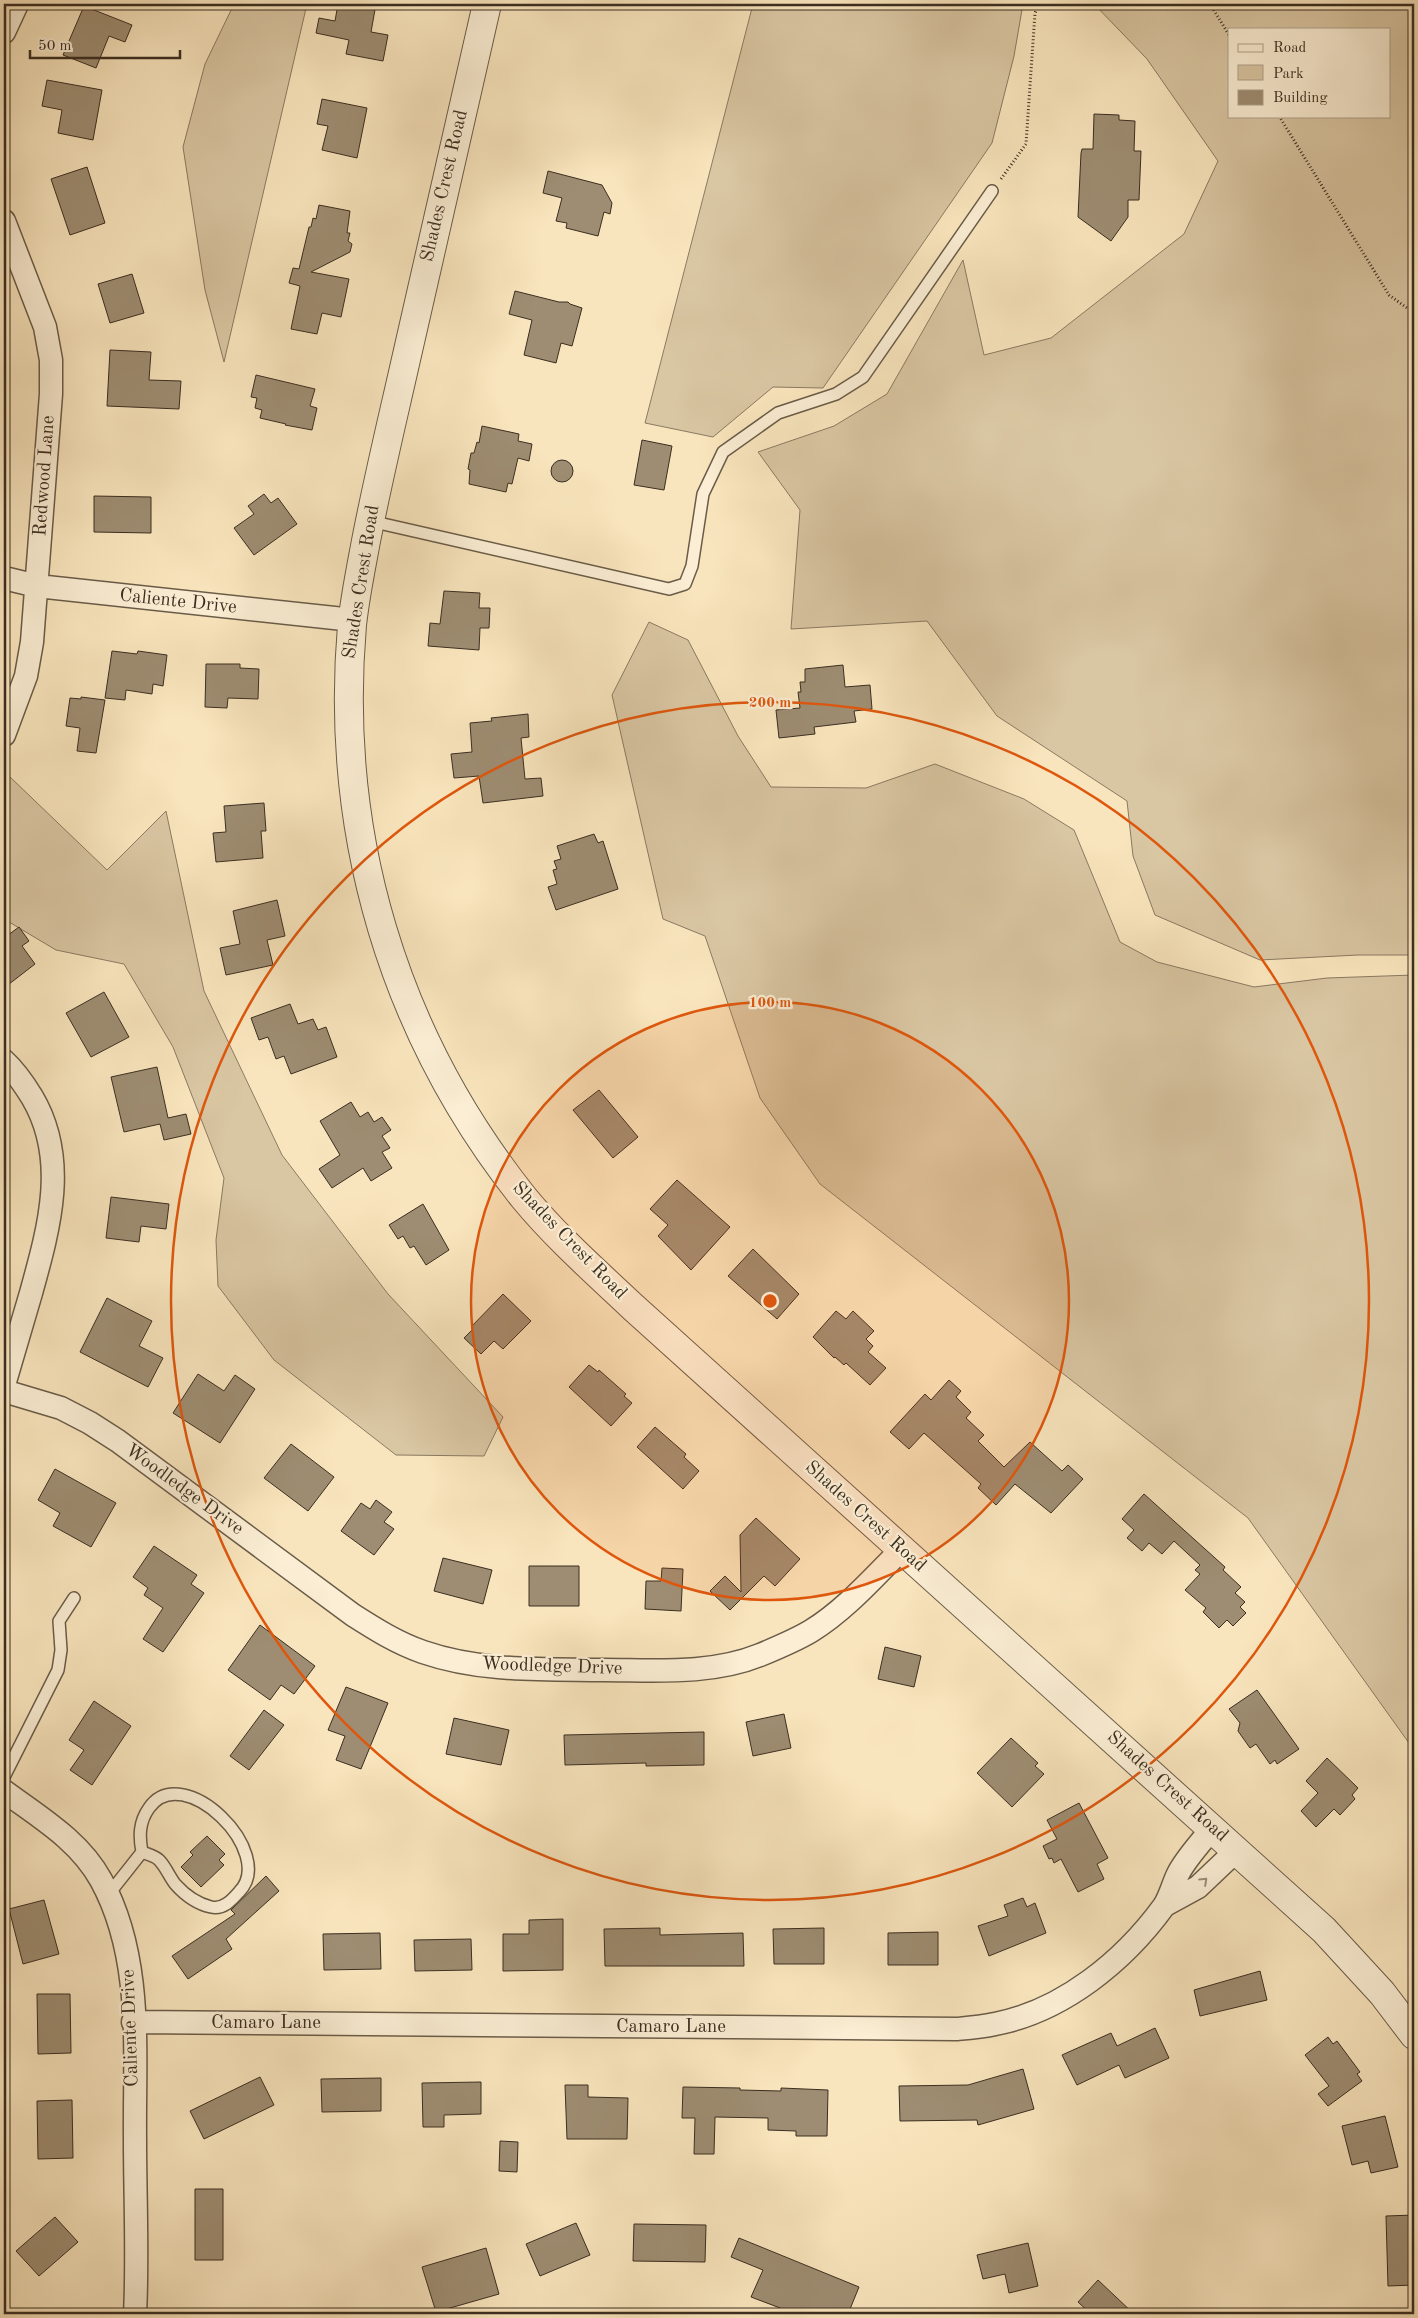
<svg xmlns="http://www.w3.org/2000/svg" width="1418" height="2318" font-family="'Old Standard TT',serif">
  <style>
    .green { fill: #d9c6a2; stroke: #8a7a62; fill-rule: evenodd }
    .building { fill: #9e8d72; stroke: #3b2e21 }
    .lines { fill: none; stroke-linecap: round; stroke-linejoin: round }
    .service-casing { stroke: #6a5c48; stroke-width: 14 }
    .minor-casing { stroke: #6a5c48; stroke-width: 25 }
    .tertiary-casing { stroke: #6a5c48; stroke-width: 30 }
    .path { stroke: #3b2e21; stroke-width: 3; stroke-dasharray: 1 2.5; stroke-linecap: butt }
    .service { stroke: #fbeed4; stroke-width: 11 }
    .minor { stroke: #fbeed4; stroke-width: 22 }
    .tertiary { stroke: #fbeed4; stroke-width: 28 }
    .oneway { stroke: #9b8e7a }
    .ring { fill: none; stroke: #df570d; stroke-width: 2.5 }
    .labels { text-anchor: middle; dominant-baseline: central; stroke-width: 4.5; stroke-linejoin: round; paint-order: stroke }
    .street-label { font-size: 19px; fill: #3b2e21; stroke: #fbeed4 }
    .centre { fill: #df570d; stroke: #fbeed4; stroke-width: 2.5 }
    .ring-label { font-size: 15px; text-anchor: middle; font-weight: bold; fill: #df570d; stroke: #fbeed4; stroke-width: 4.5; stroke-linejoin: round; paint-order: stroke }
  </style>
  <rect width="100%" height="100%" fill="#f9e5bd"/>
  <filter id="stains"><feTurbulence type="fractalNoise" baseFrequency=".004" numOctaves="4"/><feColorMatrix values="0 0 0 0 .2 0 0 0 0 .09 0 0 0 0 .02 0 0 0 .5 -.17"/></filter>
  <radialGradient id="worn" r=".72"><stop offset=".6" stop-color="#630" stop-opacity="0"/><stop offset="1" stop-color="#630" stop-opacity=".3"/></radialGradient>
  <path class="green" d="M234 4H307L224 362 205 290 183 147 205 64Z
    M753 4H1023L1014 56 992 143 823 388 773 387 713 437 645 423Z
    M1094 4H1414V955H1358L1260 960 1155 915 1133 856 1127 801 997 716 927 621 791 629 800 510 758 452 834 426 887 394 963 260 984 355 1051 338 1184 234 1218 161 1147 59ZM1229 29H1389V116H1229Z
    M649 622 688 640 738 736 771 787 866 788 935 764 1024 799 1074 830 1120 942 1157 962 1254 987 1327 978 1414 975V1750L1248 1518 820 1184 760 1098 705 936 663 919 612 695Z
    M9 776 107 870 166 811 204 991 282 1155 388 1294 503 1417 484 1456 396 1455 274 1360 218 1286 216 1240 224 1178 173 1047 124 964 56 950 4 919V784Z"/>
  <path class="building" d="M338 4H376L371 32 388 35 383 61 346 54 349 40 316 33 319 18 335 21Z
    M84 6 132 25 125 42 109 36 96 68 63 55Z
    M47 80 102 90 93 140 58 133 62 110 42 106Z
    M322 99 367 108 357 158 322 150 328 126 317 124Z
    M1094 114 1119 115V120L1135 121 1134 151H1141L1139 200H1128V217L1111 241 1078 217 1081 153 1082 149H1093Z
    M87 167 105 223 70 235 51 179Z
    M548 171 602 185 612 203 610 214 604 212 598 236 566 228 567 223 556 221 562 198 543 193Z
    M319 205 350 211 347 233H350L348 241 352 244 350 252 311 272 349 279 341 317 322 313 317 334 291 329 300 286 289 283 293 268 299 269 309 227H311L313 218 316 219Z
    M132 274 144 313 110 323 98 284Z
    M515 291 559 302H568L570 304 582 308 572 346 561 343 556 363 524 355 532 320 509 314Z
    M110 350 151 352 149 380 181 381 179 409 107 406Z
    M256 375 315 389 310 406 317 408 312 430 285 425 286 424 260 418 262 410 255 408 257 398 251 397Z
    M482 426 519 434 518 441 532 444 529 461 518 458 512 484 508 483 506 492 469 484 470 470 468 469 471 453H474L477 442 479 443Z
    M642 440 672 446 664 490 634 485Z
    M551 471a11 11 0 1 1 22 0a11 11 0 1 1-22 0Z
    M264 494 271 503 278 498 297 524 254 555 234 528 254 514 248 506Z
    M94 496 151 497V533L94 532Z
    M444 591 480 593 479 608H490L489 628H480L479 650 428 646 430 623 440 624Z
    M112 651 137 654 138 651 167 655 163 686 153 684 152 694 126 690 125 700 105 698Z
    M206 664H240V668L259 669 258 699 228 698 227 708 205 707Z
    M843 665 845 687 870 685 872 709 854 711 856 722 814 727 815 734 779 738 776 710 800 708 798 692H801L800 682H805V669Z
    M81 697 105 700 96 753 77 751 80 728 66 726 70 698 81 699Z
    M528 714 529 737 521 738 525 779 541 778 543 796 483 803 479 776 454 778 451 754 472 752 470 723 492 721 491 718Z
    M264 803 266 831H261L263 858 216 862 213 833 226 832 224 806Z
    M594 834 598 843 603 841 618 889 556 910 548 887 557 884 553 870 557 869 554 861 561 859 557 846Z
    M277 900 285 936 267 940 273 965 226 975 220 948 240 944 233 911Z
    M19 927 29 941 22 946 35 964 4 988V938Z
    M104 992 129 1037 91 1057 66 1013Z
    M290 1004 298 1024 313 1019 318 1030 326 1027 337 1057 291 1074 284 1056 276 1059 268 1037 259 1040 251 1018Z
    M157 1067 168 1118 186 1114 191 1134 164 1140 160 1124 124 1132 111 1077Z
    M599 1090 638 1137 613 1158 573 1110Z
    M351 1102 360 1117 368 1112 374 1122 382 1117 391 1130 382 1136 390 1148 382 1152 392 1168 371 1181 363 1168 332 1188 319 1169 340 1155 320 1121Z
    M677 1180 730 1227 691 1270 658 1236 668 1225 650 1209Z
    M111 1197 169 1204 166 1229 141 1226 139 1242 106 1238Z
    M423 1204 449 1250 426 1265 414 1246 410 1248 403 1236 398 1239 389 1225Z
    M753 1249 799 1294 777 1319 728 1276Z
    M503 1294 531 1321 503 1349 494 1341 481 1354 464 1338 473 1329 471 1327Z
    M107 1298 152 1321 139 1346 163 1358 148 1387 80 1352Z
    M836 1311 846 1319 853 1311 874 1331 866 1339 873 1346 868 1352 886 1368 870 1385 846 1363 844 1365 835 1357 834 1358 813 1337Z
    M589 1365 598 1372 599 1370 626 1394 624 1396 632 1403 611 1426 569 1387Z
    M198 1374 224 1391 235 1375 255 1389 220 1443 173 1413Z
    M949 1380 961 1391 956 1397 971 1412 966 1418 984 1435 978 1441 1004 1467 1030 1442 1062 1471 1068 1465 1083 1479 1051 1513 1015 1484 996 1505 978 1488 981 1484 924 1433 909 1449 890 1432 925 1394 931 1400Z
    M655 1427 686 1454 684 1457 699 1471 683 1489 637 1447Z
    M291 1444 334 1477 308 1511 264 1478Z
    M55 1469 116 1503 91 1547 53 1526 60 1513 38 1500Z
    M1144 1494 1225 1567 1223 1570 1241 1587 1235 1593 1245 1602 1240 1607 1246 1613 1233 1626 1227 1620 1219 1628 1203 1612 1206 1608 1185 1590 1200 1574 1195 1570 1200 1565 1174 1541 1162 1554 1149 1543 1142 1551 1127 1538 1134 1530 1122 1519Z
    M376 1500 392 1512 384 1522 394 1529 374 1555 341 1531 361 1503 370 1509Z
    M756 1518 800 1559 775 1586 764 1576 730 1610 710 1591 725 1576 741 1592 740 1535Z
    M154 1546 197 1575 191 1584 204 1593 163 1652 143 1639 163 1608 144 1595 148 1588 133 1577Z
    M443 1558 492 1570 483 1604 434 1591Z
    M529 1566H579V1606H529Z
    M662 1568 683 1569 681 1611 645 1609 646 1581H661Z
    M260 1625 315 1666 294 1694 281 1685 270 1700 228 1670Z
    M885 1647 921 1656 914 1687 878 1679Z
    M346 1687 388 1703 361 1769 336 1760 345 1736 328 1730Z
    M1257 1690 1299 1749 1277 1764 1275 1760 1270 1764 1256 1744 1250 1748 1238 1731 1240 1723 1229 1709Z
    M94 1701 131 1726 92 1785 70 1770 84 1750 69 1740Z
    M264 1710 284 1725 249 1770 230 1756Z
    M784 1714 791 1748 753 1756 746 1722Z
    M454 1718 509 1730 501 1765 446 1754Z
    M704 1732V1765L646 1766V1763L565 1765 564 1735Z
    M1011 1738 1038 1763 1035 1766 1044 1774 1012 1807 977 1773Z
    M1327 1758 1358 1788 1352 1795 1355 1799 1340 1815 1334 1809 1316 1827 1301 1811 1318 1793 1306 1781Z
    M1079 1803 1108 1858 1097 1864 1104 1879 1078 1892 1061 1859 1054 1863 1052 1858 1049 1859 1043 1846 1057 1839 1047 1820Z
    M207 1836 225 1854 219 1860 224 1865 201 1887 181 1867 193 1855 190 1852Z
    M266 1876 279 1891 226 1939 232 1949 188 1979 172 1956 235 1914 231 1910Z
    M1023 1898 1027 1907 1035 1903 1046 1933 989 1956 978 1926 1008 1916 1004 1905Z
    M44 1900 59 1954 23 1964 9 1909Z
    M563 1919V1970L503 1971V1934H529V1920Z
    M660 1928V1935L743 1933 744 1966H605L604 1929Z
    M824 1928V1964H774L773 1929Z
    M938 1932V1965H888V1933Z
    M380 1933 381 1969 324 1970 323 1934Z
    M471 1939 472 1970 415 1971 414 1940Z
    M1260 1971 1267 2000 1200 2016 1194 1990Z
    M37 1994H70L71 2053 38 2054Z
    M1155 2028 1169 2058 1125 2078 1119 2065 1077 2085 1062 2055 1111 2033 1117 2046Z
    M1328 2037 1333 2044 1337 2041 1360 2072 1357 2074 1362 2081 1328 2106 1318 2094 1329 2086 1305 2055Z
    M1023 2069 1034 2109 978 2125 977 2120 900 2121 899 2086 968 2085Z
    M260 2077 274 2105 204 2139 190 2111Z
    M381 2078V2111L322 2112 321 2079Z
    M481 2082V2114L444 2115V2127H423L422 2083Z
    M565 2085H588V2097L628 2098 627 2139H567Z
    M683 2087 740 2088V2090L781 2091V2088L828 2090 827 2136H796V2131L768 2130V2118L715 2117 714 2154H694L695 2118H682Z
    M72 2100 73 2158 38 2159 37 2101Z
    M1385 2116 1398 2167 1371 2173 1368 2161 1352 2165 1342 2126Z
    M500 2141 518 2142 517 2172 499 2171Z
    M195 2189H223V2260H195Z
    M1414 2215V2285L1388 2286 1386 2216Z
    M55 2217 78 2242 39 2276 16 2251Z
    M576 2223 590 2255 540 2276 526 2244Z
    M634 2224 706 2225 705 2262 633 2261Z
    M739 2238 859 2287 848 2314H796L751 2297 763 2270 731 2257Z
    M1028 2243 1038 2286 1009 2293 1005 2274 983 2279 977 2255Z
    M486 2248 499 2294 436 2312 422 2267Z
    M1098 2280 1134 2314H1091L1078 2302Z"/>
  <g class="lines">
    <g class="service-casing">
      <path id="service" d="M370 521 669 589 685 584 692 566 703 494 723 452 778 413 836 394 863 377 992 191
        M4 1777 58 1670 61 1650 59 1621 74 1598
        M108 1895 142 1852C139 1836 139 1822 149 1808 183 1759 278 1853 239 1892 232 1900 223 1910 211 1907 198 1904 185 1895 176 1885 170 1878 166 1867 159 1860 155 1856 147 1854 142 1852"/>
    </g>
    <g class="minor-casing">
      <path id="minor" d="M4 32 17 4
        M4 221 45 327 51 360V394L32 642 26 676 4 735
        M4 578 37 586 353 620
        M4 1061C15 1071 24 1084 32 1097 69 1159 49 1228 31 1293 22 1323 13 1354 4 1385
        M4 1391 61 1408 90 1423 118 1441 353 1615C375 1629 397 1643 423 1652 481 1672 542 1669 603 1670 654 1670 711 1675 760 1655 777 1648 796 1640 811 1631 845 1610 873 1578 901 1550
        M4 1791C39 1817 79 1840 101 1880 144 1958 134 2053 135 2140 135 2198 138 2256 135 2314
        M1165 1905 1198 1887 1237 1850
        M133 2022 957 2029C969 2028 982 2027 995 2024 1063 2011 1124 1961 1164 1906 1170 1897 1173 1884 1178 1874 1186 1858 1201 1843 1212 1828"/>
    </g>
    <g class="tertiary-casing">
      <path id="tertiary" d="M487 4C460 121 434 238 407 355 393 417 378 479 366 541 361 568 355 597 352 625 334 834 393 1034 524 1198 557 1238 597 1273 634 1308L1324 1930 1382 1993 1414 2035"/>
    </g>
    <path class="path" d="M1210 4 1229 35
      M1279 116 1389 295 1414 313
      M1001 179 1026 144 1035 13 1039 4"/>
    <use href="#service" class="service"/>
    <use href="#minor" class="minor"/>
    <use href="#tertiary" class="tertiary"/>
  </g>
  <defs><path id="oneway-chevron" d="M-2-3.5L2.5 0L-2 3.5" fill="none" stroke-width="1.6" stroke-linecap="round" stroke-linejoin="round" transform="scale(1.25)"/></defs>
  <use class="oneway" href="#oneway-chevron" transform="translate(1204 1881) rotate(-43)"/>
  <circle cx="770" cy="1301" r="299" fill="#df570d" fill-opacity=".12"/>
  <g class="ring">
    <circle cx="770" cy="1301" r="299"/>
    <circle cx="770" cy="1301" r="599"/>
  </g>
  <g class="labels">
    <g class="street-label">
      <text transform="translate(445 186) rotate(-77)">Shades Crest Road</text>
      <text transform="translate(45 476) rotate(-86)">Redwood Lane</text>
      <text transform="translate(362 582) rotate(-81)">Shades Crest Road</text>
      <text transform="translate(178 602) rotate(6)">Caliente Drive</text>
      <text transform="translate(569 1241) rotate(46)">Shades Crest Road</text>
      <text transform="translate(184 1490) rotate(36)">Woodledge Drive</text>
      <text transform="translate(865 1517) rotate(42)">Shades Crest Road</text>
      <text transform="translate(552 1667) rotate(2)">Woodledge Drive</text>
      <text transform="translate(1167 1787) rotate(42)">Shades Crest Road</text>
      <text x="266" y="2023">Camaro Lane</text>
      <text x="671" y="2027">Camaro Lane</text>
      <text transform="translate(131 2028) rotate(-92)">Caliente Drive</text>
    </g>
  </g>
  <circle cx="770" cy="1301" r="8" class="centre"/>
  <g class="ring-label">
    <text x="770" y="707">200 m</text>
    <text x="770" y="1007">100 m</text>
  </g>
  <rect width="1418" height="2318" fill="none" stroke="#f9e5bd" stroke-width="20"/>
  <rect x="5" y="5" width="1408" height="2308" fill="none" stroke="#3b2e21" stroke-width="2.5"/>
  <rect x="10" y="10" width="1398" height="2298" fill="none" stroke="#3b2e21"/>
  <rect x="1228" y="28" width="162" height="90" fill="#fbeed4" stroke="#aea18c"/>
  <rect x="1238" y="44" width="25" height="8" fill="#fbeed4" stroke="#aea18c"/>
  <text x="1273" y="52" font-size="15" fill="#3b2e21">Road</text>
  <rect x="1238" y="65" width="25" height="15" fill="#d9c6a2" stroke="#aea18c"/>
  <text x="1273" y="78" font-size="15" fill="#3b2e21">Park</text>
  <rect x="1238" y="90" width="25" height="15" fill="#9e8d72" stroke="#aea18c"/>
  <text x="1273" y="102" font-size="15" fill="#3b2e21">Building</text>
  <path d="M30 50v8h150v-8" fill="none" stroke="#3b2e21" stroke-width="2.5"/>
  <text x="38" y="50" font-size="15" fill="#3b2e21" stroke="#fbeed4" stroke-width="4" paint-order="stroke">50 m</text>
  <rect width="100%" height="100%" filter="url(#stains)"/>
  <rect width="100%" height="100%" fill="url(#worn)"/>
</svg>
